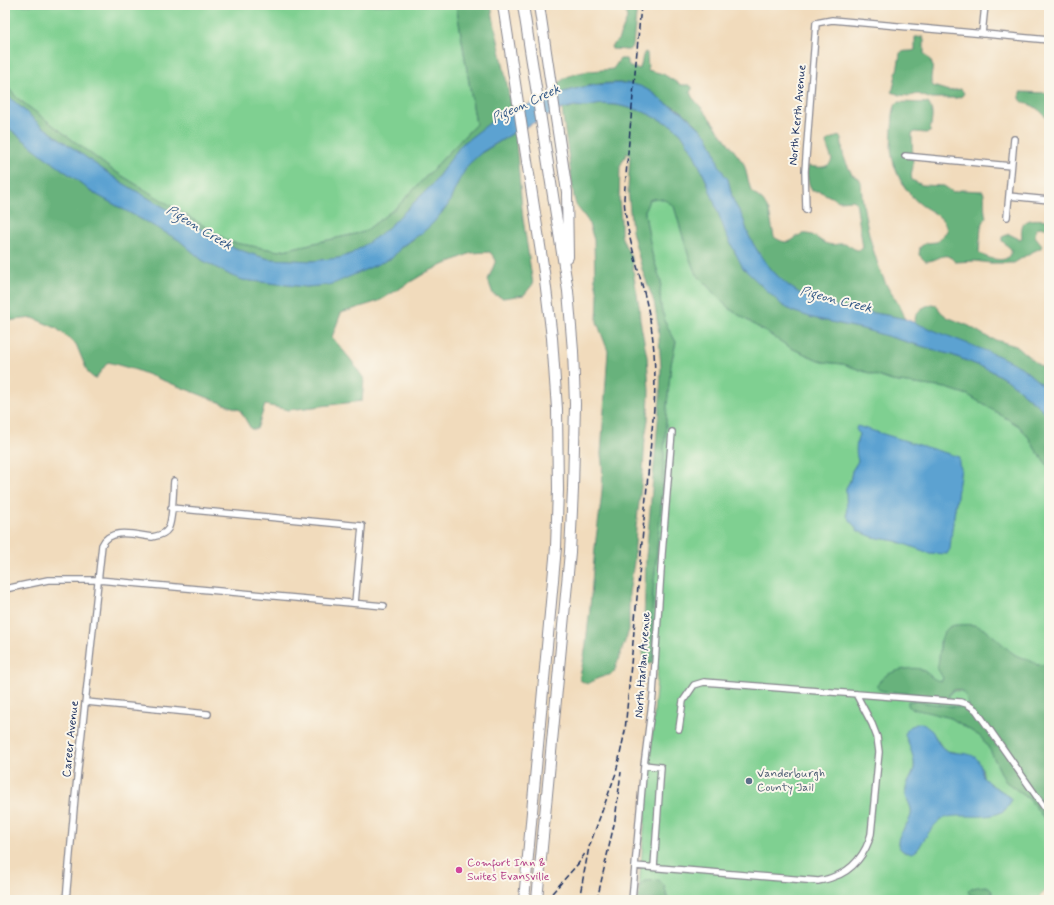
<svg xmlns="http://www.w3.org/2000/svg" width="1054" height="905" font-family="Mynerve,sans-serif">
  <style>
    .green { fill: #7fd091; stroke: #4d8078; fill-rule: evenodd }
    .forest { fill: #67b27b; stroke: #41706c }
    .water { fill: #5ba2d1; stroke: #3b6898 }
    .lines { fill: none; stroke-linecap: round; stroke-linejoin: round }
    .street-casing { stroke: #86858d; stroke-width: 8 }
    .highway-casing { stroke: #86858d; stroke-width: 12 }
    .street { stroke: #fff; stroke-width: 5.5 }
    .highway { stroke: #fff; stroke-width: 10 }
    .rail { stroke: #1b2f5e; stroke-width: 1.5; stroke-dasharray: 6 3; stroke-linecap: butt }
    .service-dot { fill: #5c6f8a; stroke: #fbf7ec; stroke-width: 1.5 }
    .hotel-dot { fill: #d1479c; stroke: #fbf7ec; stroke-width: 1.5 }
    .labels { text-anchor: middle; dominant-baseline: central; stroke-width: 4; stroke-linejoin: round; paint-order: stroke }
    .street-label { font-size: 12px; fill: #1b2f5e; stroke: #fbf7ec }
    .service-label { font-size: 12px; fill: #4e5e75; stroke: #fbf7ec; text-anchor: start }
    .hotel-label { font-size: 12px; fill: #b23c85; stroke: #fbf7ec; text-anchor: start }
    .water-label { font-size: 13px; font-style: italic; fill: #315786; stroke: #fbf7ec }
  </style>
  <rect width="100%" height="100%" fill="#fbf7ec"/>
  <filter id="ink" filterUnits="userSpaceOnUse"><feTurbulence type="fractalNoise" baseFrequency=".025" numOctaves="2"/><feDisplacementMap in="SourceGraphic" scale="8" xChannelSelector="R" yChannelSelector="G"/><feConvolveMatrix kernelMatrix="1 2 1 2 8 2 1 2 1" color-interpolation-filters="sRGB"/></filter>
  <filter id="wash" filterUnits="userSpaceOnUse"><feTurbulence type="fractalNoise" baseFrequency=".012" numOctaves="4" result="noise"/><feDisplacementMap in="SourceGraphic" scale="16" xChannelSelector="R" yChannelSelector="G"/><feGaussianBlur stdDeviation="0.9" result="paint"/><feColorMatrix in="noise" values="0 0 0 0 0 0 0 0 0 0 0 0 0 0 0 0 0 1.4 0 .05"/><feComposite in="paint" operator="in"/></filter>
  <g filter="url(#wash)">
    <rect width="100%" height="100%" fill="#f1dbbc"/>
    <path class="green" d="M5 5H456L476 124 398 206 364 232 279 251 230 242 111 169 17 98 5 84Z
      M657 197 664 199 674 206 688 254 695 272 719 299 731 310 791 348 823 362 843 364 892 381 946 388 968 395 1019 426 1029 438 1037 452 1049 467V664L1037 665C1030 659 1021 659 1014 654 999 644 991 632 973 625L940 641V660L938 668 943 678 942 682 934 680 923 670 915 694 942 699 949 697C950 692 952 691 956 691 966 689 966 699 969 706L965 708 912 701 936 714 951 718 981 737 990 750 1005 781 1030 800 1049 825V887L1036 900H1014L1004 898 1003 900H804L805 897 799 900H668L664 885 639 887 658 667 651 663 654 656 652 623 653 593 661 506 667 405 671 364 676 342 667 326 661 308 660 293 661 282 652 254 645 214V210L649 200ZM859 434 961 468 951 535 899 543 896 541 873 537 847 516 846 488 850 481 852 471 858 461 857 441ZM931 730 942 747 947 751 955 752 982 768C983 771 983 776 984 778 991 787 1004 790 1011 799 1007 825 962 811 945 817 934 821 923 841 917 850L905 853C902 850 898 848 898 843 897 836 908 824 911 816 913 807 906 800 906 792 906 784 910 780 913 772 918 761 908 745 905 734Z"/>
    <path class="forest" d="M456 5H491C497 41 507 75 511 111L491 122 461 145 432 185 389 227 378 237 351 254 339 258 312 261 269 259 251 254 230 246 119 181 39 124 5 93V84L17 98 111 169 230 242 279 251 364 232 398 206 476 124Z
      M625 5H637L633 45 629 50 612 49 611 46 618 40 627 19Z
      M915 37H923L924 39V53C926 57 931 59 932 64 934 71 928 79 933 86L949 91 961 89 964 93 962 96 957 98H929L918 94 910 96 900 95 891 92 893 89C895 77 899 65 900 53 904 50 910 52 915 50Z
      M645 52 647 53 648 70 663 74 681 85H689L692 87V89L690 92 692 97 705 112 744 164 751 191 763 201 769 211 774 237C777 239 782 242 786 242 796 242 797 230 812 235 818 238 823 243 828 244 834 246 839 243 844 244 852 245 856 254 863 248L856 202 853 200 839 201 819 191H812C808 182 806 176 808 166 817 167 827 170 832 160L826 143 828 140 839 136C844 142 841 150 844 157 846 164 850 169 852 175L859 178 861 182C862 212 873 257 886 284 892 296 902 306 905 319 877 312 848 311 821 303 788 292 764 266 749 236 746 229 745 222 742 216 740 211 736 207 734 202 731 195 730 187 728 179 717 172 715 147 707 136 702 129 683 111 675 107 672 106 669 105 667 104 661 100 656 94 649 91 622 76 588 85 560 93L558 84C570 70 596 71 613 69L620 59H626L630 67 639 69C643 64 641 57 645 52Z
      M1020 92 1049 93V122C1046 117 1041 111 1036 108 1029 102 1018 106 1020 92Z
      M898 102 928 103C935 111 931 123 930 132L926 133 915 132 912 134C912 144 913 154 913 164 913 172 910 171 912 180L922 185 944 186 953 192 961 190 983 191C986 199 983 208 986 217L981 227 979 252C983 258 1002 262 1007 258 1009 256 1010 254 1011 252V249L1002 241V237L1009 234 1019 239 1022 238C1019 217 1032 219 1049 220V229L1040 227 1036 229 1035 236 1042 245 1041 248 1030 253 1014 263H990L975 261 955 262C944 248 939 262 925 261L919 255 920 247 926 243 937 242 947 231C945 215 930 212 920 204 903 190 892 168 891 147 891 141 892 134 892 128 893 120 892 107 898 102Z
      M601 104 617 105 642 111 671 125 681 133 693 152 706 180 735 253 792 311 813 318 863 329 952 355 990 370 1010 382 1041 408 1049 417V467L1037 452 1029 438 1019 426 968 395 946 388 892 381 843 364 823 362 791 348 731 310 719 299 695 272 688 254 674 206C665 200 660 196 649 200L645 210V214L652 254 661 282 660 293 661 308 667 326 676 342 671 364 667 405 661 506 653 593 652 623 654 656 651 663 648 665 644 663 643 655 646 557 660 398 661 367 658 325 654 302 642 269 632 231 628 190 630 155 627 153 620 166 619 200 621 220V235L625 245 632 258 634 277 639 306 640 320 647 357 649 391 648 420 645 438 643 471 636 527 634 562 629 593V630L614 672C610 676 606 675 602 677 596 678 593 682 587 684L580 680V676C583 662 586 648 587 634 591 605 592 577 595 548 598 517 606 485 601 454L608 351 597 322 598 295 595 280 594 240 588 221 576 205 574 197 562 109C575 106 587 107 601 104Z
      M5 125 45 157 77 180 90 191 179 240 202 260 232 276 243 280 306 287 328 285 392 258 402 246 411 241 433 223 448 205 461 175 468 165 475 157 515 132 523 219 533 284 524 295 503 298 493 294 488 280 496 260 490 252 471 253 427 272 379 301 341 313 332 337 351 360 364 379 362 401 289 410 265 405 257 429H251L240 410 136 370 108 362 95 379 88 373 76 344 56 328 33 318 5 321V182L7 179 10 169 5 162Z
      M932 304 936 305 941 312 947 317 969 326 989 338 1016 346 1040 366 1049 370V393L1046 388 1021 367 915 323C914 312 922 307 932 304Z
      M955 625C961 625 968 624 974 625 991 629 1001 645 1014 654 1021 659 1031 659 1037 665L1049 664V812L1047 815 1049 818V825L1030 800 1005 781 990 750 981 737 951 718 914 709 910 708 908 705V701H912L965 708 969 706C966 698 964 685 952 691 949 693 949 697 946 699L915 694 883 691 878 689C875 673 909 666 920 669 929 672 932 681 942 681L943 678 937 668C942 654 936 629 955 625Z
      M659 880 664 885 668 900H638L639 887 644 881Z
      M985 886 989 887 992 890V893L987 899 970 895 968 891 971 888Z"/>
    <path class="water" d="M627 83 640 86 650 91 667 104 682 112 707 135 715 152 718 163 725 176 728 179C730 187 731 195 734 202 736 207 740 211 742 216 745 222 746 229 749 236 764 266 788 292 821 303 848 311 877 312 905 319L999 356 1021 367 1046 388 1049 393V417L1041 408 1010 382 990 370 952 355 863 329 813 318 792 311 782 305 743 268 726 234 706 180 693 152 681 133 671 125 642 111 617 105 601 104 586 107 574 106 562 109 515 132 482 152 468 165 458 182 448 205 433 223 422 233 402 246 392 258 335 283 328 285 306 287 243 280 232 276 202 260 179 240 90 191 77 180 45 157 5 125V93L39 124 119 181 230 246 251 254 269 259 312 261 339 258 351 254 378 236 389 227 432 185 461 145 491 122 511 111 560 93 583 87 605 84Z
      M857 426 959 457V464L961 468 952 529 950 549 947 554 929 553 896 541 873 537 858 531 847 516 846 492V488L850 481 852 471 858 461C855 451 856 444 859 434L856 429Z
      M922 723C925 726 929 728 932 731 936 738 939 747 947 751 954 754 964 752 971 755 984 761 979 770 984 778 990 787 1004 790 1011 799 1008 819 979 816 964 816 940 815 936 822 923 841 921 844 919 849 916 851 909 856 898 851 898 842 898 834 909 824 911 815 913 807 907 802 906 795 904 784 913 778 914 769 916 758 908 745 905 734 909 726 913 724 922 723Z"/>
  </g>
  <g filter="url(#ink)">
    <g class="lines">
      <g class="street-casing">
        <path id="street" d="M982 34 985 5
          M905 156 1011 166
          M1009 196 1049 200
          M806 210 805 171 816 23 832 20 1049 40
          M1007 217 1014 139
          M171 508 362 526 355 603
          M5 589 48 580H98L384 606
          M86 702 208 714
          M679 729 683 701 694 685 704 682 960 702 967 704 976 710 1049 814
          M644 765 661 767 654 867
          M635 866 818 881C823 880 829 879 833 877 853 871 866 853 871 834L879 752 877 737 872 724 856 694
          M66 900 75 797 102 545C110 527 136 535 152 537 158 536 165 534 168 529 173 521 173 491 174 481
          M632 900 644 765 653 695 662 554 672 432"/>
      </g>
      <g class="highway-casing">
        <path id="highway" d="M503 5 544 272 552 338 557 409 558 490 556 547 524 900
          M523 5 568 291 573 351 575 404 573 489 570 552 537 900
          M539 5 567 192 568 257"/>
      </g>
      <use href="#street" class="street"/>
      <use href="#highway" class="highway"/>
      <path class="rail" d="M546 900 578 864 586 852
        M579 900 589 847 616 773 625 731 654 408C656 373 655 339 647 305 639 269 626 235 624 198L641 5
        M597 900 615 820 621 772"/>
    </g>
  </g>
  <circle class="service-dot" cx="749" cy="781" r="4"/>
  <circle class="hotel-dot" cx="459" cy="870" r="4"/>
  <g class="labels">
    <g class="street-label">
      <text transform="translate(798 115) rotate(-85)">North Kerth Avenue</text>
      <text transform="translate(643 665) rotate(-86)">North Harlan Avenue</text>
      <text transform="translate(71 739) rotate(-84)">Career Avenue</text>
    </g>
    <g class="service-label">
      <text x="757" y="774">Vanderburgh<tspan x="757" dy="14">County Jail</tspan></text>
    </g>
    <g class="hotel-label">
      <text x="467" y="863">Comfort Inn &amp;<tspan x="467" dy="14">Suites Evansville</tspan></text>
    </g>
    <g class="water-label">
      <text transform="translate(526 104) rotate(-25)">Pigeon Creek</text>
      <text transform="translate(199 228) rotate(31)">Pigeon Creek</text>
      <text transform="translate(836 300) rotate(14)">Pigeon Creek</text>
    </g>
  </g>
  <rect width="1054" height="905" fill="none" stroke="#fbf7ec" stroke-width="20"/>
</svg>
